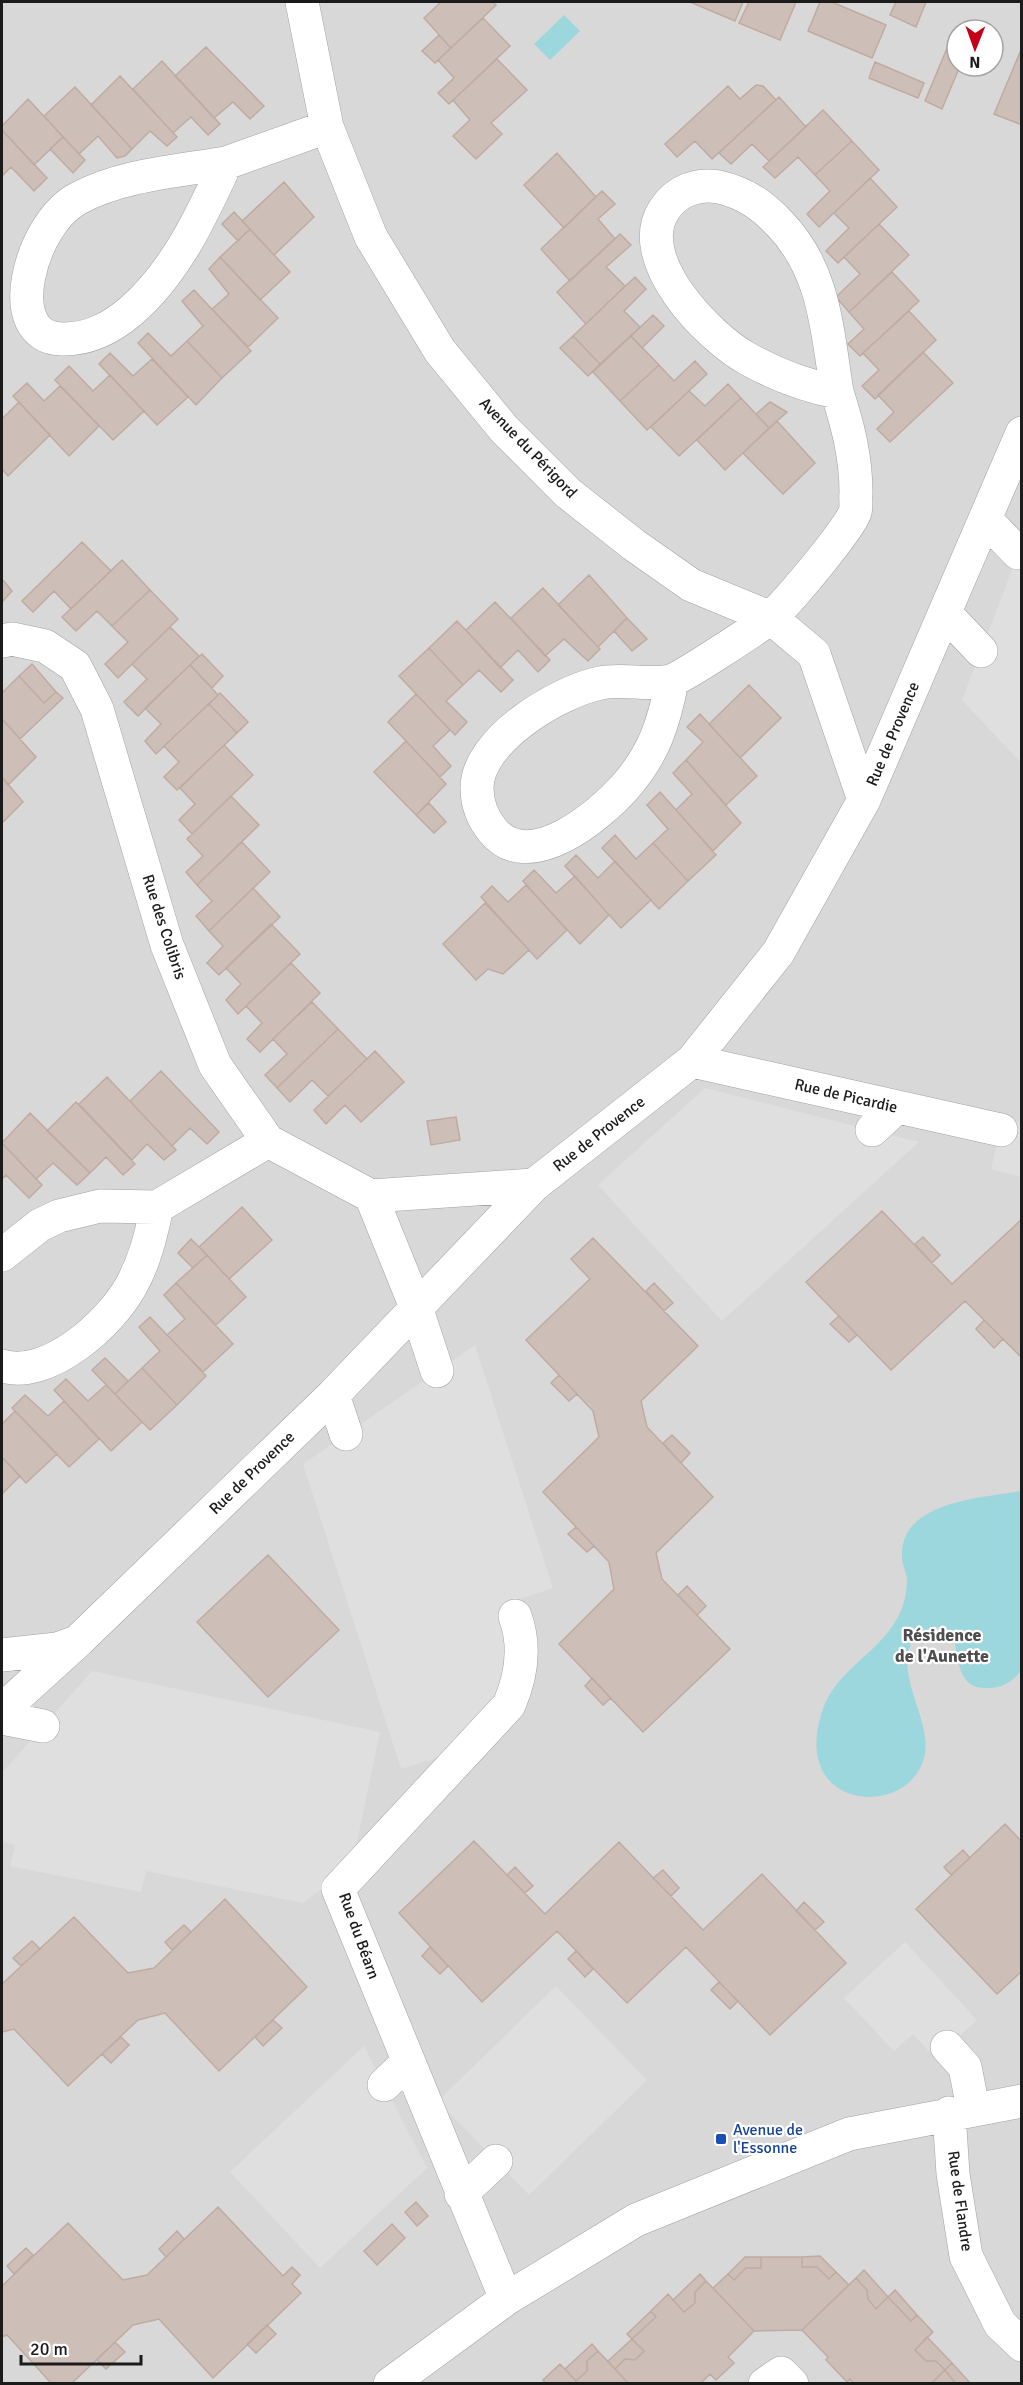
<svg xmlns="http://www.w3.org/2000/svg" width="1023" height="2385" font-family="Signika,sans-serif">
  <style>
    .residential { fill: #d9d8d8; fill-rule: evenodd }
    .parking { fill: #dfdfdf }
    .water { fill: #9cd7de }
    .building { fill: #cdbfb8; stroke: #c0aba1; stroke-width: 1.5 }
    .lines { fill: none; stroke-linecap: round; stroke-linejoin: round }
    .minor-casing { stroke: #a2a2a2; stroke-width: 34 }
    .minor { stroke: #fff; stroke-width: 33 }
    .transit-dot { fill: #1a4fb4; stroke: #fff; stroke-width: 2 }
    .labels { text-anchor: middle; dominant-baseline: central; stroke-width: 4.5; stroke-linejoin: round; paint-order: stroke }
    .street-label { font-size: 16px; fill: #1b1b1b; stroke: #fff }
    .transit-label { font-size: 16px; fill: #164399; stroke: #fff; text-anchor: start }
    .neighbourhood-label { font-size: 18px; font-weight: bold; fill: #4e4e4e; stroke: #fff }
  </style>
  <rect width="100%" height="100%" fill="#ede7df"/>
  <path class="residential" d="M2 2H1021V2383H2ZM957 30H993V66H957Z"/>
  <path class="parking" d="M1020 549 1022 552 1021 763 962 700Z
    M705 1088 919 1142 722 1321 598 1185Z
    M1003 1118 1021 1123V1177L991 1169Z
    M475 1345 553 1588 517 1600 510 1680 465 1749 401 1769 303 1464Z
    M92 1671 380 1732 352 1866 303 1903 146 1871 141 1892 10 1866 15 1845 2 1842V1773Z
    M905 1942 977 2020 935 2058 913 2034 894 2051 844 1998Z
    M556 1986 647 2080 529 2195 438 2101Z
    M364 2046 427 2168 320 2268 230 2172Z"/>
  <path class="water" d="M564 15 580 31 550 60 534 44Z
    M1021 1491V1671C1011 1683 1000 1689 984 1688 937 1687 979 1598 914 1637 888 1682 949 1733 915 1776 889 1809 827 1803 818 1758 814 1743 818 1723 823 1709 836 1671 875 1655 895 1622 903 1610 907 1594 907 1579 906 1572 902 1564 902 1557 899 1501 983 1498 1021 1491Z"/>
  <path class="building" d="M441 2H493L496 5 451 48 424 18Z
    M690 2H743L735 21Z
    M749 2H796L780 40 739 23Z
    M820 2H832L886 25 872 58 808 31Z
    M896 2H926L916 27 890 15Z
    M483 18 510 46 449 104 438 93 454 78 438 60Z
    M953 34 957 35V66H960L942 109 925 101Z
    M439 35 451 48 435 63 422 51Z
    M206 47 264 106 250 119 233 102 214 118 175 76Z
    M1021 50H1022V125L994 114Z
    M497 59 527 90 491 123 502 134 476 159 453 136 470 120 453 100Z
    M162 61 220 124 208 135 191 117 173 133 133 89Z
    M875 62 924 83 918 98 869 78Z
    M120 76 177 137 167 146 150 131 132 149 91 105Z
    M756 85 763 86 776 100 712 159 695 141 677 157 665 144 728 86 740 99Z
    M75 87 132 149 125 156 117 158 98 136 79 154 44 116Z
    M779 97 806 127 769 161 752 144 731 164 719 153Z
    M28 99 63 137 34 165 2 130V126Z
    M823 110 852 141 815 175 798 157 775 178 763 167Z
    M2 130 47 178 34 191 11 167 2 176Z
    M63 137 85 160 73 173 50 149Z
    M852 141 879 170 819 227 807 214 830 191 815 175Z
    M557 153 596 197 564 228 524 185Z
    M870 178 897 207 838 263 826 251 849 228 834 213Z
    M284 182 314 217 274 255 242 221Z
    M602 191 615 204 598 219 615 239 570 281 541 249Z
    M234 212 250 229 238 241 222 224Z
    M879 224 909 255 849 312 836 297 860 274 844 257Z
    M250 229 290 272 260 300 220 257Z
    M620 234 631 245 606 267 625 286 586 324 557 292Z
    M220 257 278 318 248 347 212 309 229 294 209 269Z
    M892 272 919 301 860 356 848 344 864 329 849 312Z
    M635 277 646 289 624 311 640 327 600 364 573 336Z
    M194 290 251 351 222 378 187 341 203 326 182 301Z
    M909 311 936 340 875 399 862 386 879 370 863 353Z
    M653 315 664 326 642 348 631 336Z
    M148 333 171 356 187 341 222 378 196 405 138 343Z
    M573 336 600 364 588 376 560 348Z
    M631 336 659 365 620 401 593 372Z
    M923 352 953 383 890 442 877 429 894 412 878 395Z
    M110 353 133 376 152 359 188 397 157 425 99 364Z
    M695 361 707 374 647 430 620 401 659 365 674 381Z
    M69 366 93 391 110 375 144 411 113 440 55 380Z
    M27 383 44 401 60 386 99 426 69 456 13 396Z
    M728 384 741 398 679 456 651 427 689 391 705 406Z
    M741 398 769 428 725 470 697 440Z
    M19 402 50 435 8 476 2 469V419Z
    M770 402 787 412 769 428 756 414Z
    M777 421 815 463 783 494 743 453Z
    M82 542 111 571 71 609 54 591 33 612 22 601Z
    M122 560 150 590 112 626 97 611 76 631 62 617Z
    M589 575 627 618 598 647 558 605Z
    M2 579 12 591 2 602Z
    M543 588 600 649 588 661 564 639 545 656 511 618Z
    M150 590 178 619 118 678 105 664 128 642 112 626Z
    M495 602 550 660 538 672 518 650 500 668 466 630Z
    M627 618 647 639 632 651 614 631Z
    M457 621 513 680 501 692 479 670 463 685 429 648Z
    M170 627 199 656 138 716 124 702 147 679 132 664Z
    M429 648 463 685 446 701 467 722 455 735 399 676Z
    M202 654 223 676 212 688 190 665Z
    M32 664 56 692 44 703 19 676Z
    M190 665 218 695 156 754 145 741 161 724 145 708Z
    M19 676 44 703 56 692 63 698 20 739 2 719V693Z
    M749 685 781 718 740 758 709 724Z
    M220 693 248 722 237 733 209 704Z
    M416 694 450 730 433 746 451 766 440 777 388 722Z
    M209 704 237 733 177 790 164 777 179 762 164 746Z
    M700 714 757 776 726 805 686 760 703 742 687 727Z
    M2 719 36 757 8 785 2 777Z
    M406 741 446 784 416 815 374 772Z
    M224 745 253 775 192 834 179 820 195 804 180 788Z
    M686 760 741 823 713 851 676 810 692 794 673 773Z
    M2 777 23 802 2 823Z
    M660 792 716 855 688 881 653 843 668 829 647 805Z
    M231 796 259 825 197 885 186 872 203 856 187 839Z
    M429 803 446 822 434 833 416 815Z
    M615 835 636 859 653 843 688 881 659 909 602 848Z
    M242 842 270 872 209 931 196 916 212 901 197 885Z
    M576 855 598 878 615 861 651 900 621 928 565 866Z
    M534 870 556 893 575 876 609 915 580 944 523 881Z
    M526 885 567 930 537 959 481 897 492 886 508 902Z
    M253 888 280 917 219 975 207 963 223 946 209 931Z
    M485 903 529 950 503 974 488 969 476 980 443 944Z
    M271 924 300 954 238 1014 226 1000 241 984 226 968Z
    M291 963 320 993 260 1052 247 1039 262 1023 246 1006Z
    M312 1002 338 1029 277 1088 265 1075 287 1054 273 1039Z
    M338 1029 367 1059 328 1096 312 1080 290 1102 277 1088Z
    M375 1051 404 1082 361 1122 345 1105 326 1124 314 1110Z
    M161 1071 219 1132 207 1144 190 1128 172 1146 130 1101Z
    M107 1077 176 1150 164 1160 147 1144 132 1160 79 1104Z
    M76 1102 135 1164 123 1175 106 1157 90 1173 47 1131Z
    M30 1113 90 1173 77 1185 53 1163 36 1179 2 1143Z
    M456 1117 460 1140 431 1145 427 1121Z
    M2 1143 42 1185 29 1198 6 1175 2 1179Z
    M242 1207 272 1240 229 1279 199 1247Z
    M882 1211 952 1284 1022 1219V1358L965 1301 891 1370 806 1282Z
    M923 1237 940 1255 932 1263 915 1244Z
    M593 1238 698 1346 641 1401 647 1427 713 1497 656 1553 662 1579 730 1649 643 1732 559 1644 614 1589 609 1562 543 1492 599 1437 593 1411 526 1340 590 1279 571 1259Z
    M191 1239 207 1255 193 1268 178 1253Z
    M207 1255 246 1297 216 1325 176 1283Z
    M176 1283 233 1344 203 1372 167 1335 185 1319 164 1295Z
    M654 1283 673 1303 664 1311 646 1291Z
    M839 1316 857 1335 849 1342 830 1324Z
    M150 1317 206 1376 177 1405 142 1368 160 1351 139 1327Z
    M984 1320 1003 1339 994 1348 976 1329Z
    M105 1358 128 1381 115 1394 92 1370Z
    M142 1368 177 1405 150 1430 115 1394Z
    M559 1375 577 1394 569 1401 551 1383Z
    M66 1379 88 1401 106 1385 142 1422 111 1451 54 1390Z
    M25 1395 48 1416 64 1401 99 1439 69 1467 12 1408Z
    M15 1411 57 1454 26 1483 2 1457V1424Z
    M672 1435 690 1453 681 1463 663 1443Z
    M2 1457 20 1476 2 1494Z
    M576 1527 594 1546 587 1552 568 1534Z
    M268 1555 339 1630 268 1697 197 1622Z
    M687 1586 706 1606 697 1615 678 1595Z
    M592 1678 611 1698 603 1705 585 1686Z
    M1005 1824 1022 1842V1971L997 1994 916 1909Z
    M474 1841 545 1914 619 1842 703 1930 762 1874 846 1963 770 2035 686 1947 627 2003 557 1931 482 2002 399 1913Z
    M963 1850 970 1858 951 1875 944 1867Z
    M515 1867 533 1886 525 1893 507 1875Z
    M663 1870 679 1888 671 1896 653 1878Z
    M225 1899 307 1987 219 2071 165 2013 138 2020 68 2086 14 2029 2 2032V1984L74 1917 128 1973 154 1968Z
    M804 1902 824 1922 815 1930 796 1911Z
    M184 1925 191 1932 172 1950 165 1942Z
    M32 1941 40 1949 21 1966 13 1958Z
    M430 1947 448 1966 440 1974 422 1956Z
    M576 1951 593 1969 585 1977 568 1959Z
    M719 1982 738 2001 730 2009 711 1990Z
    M273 2020 282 2028 263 2046 255 2037Z
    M121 2037 129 2045 111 2063 102 2054Z
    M416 2202 428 2216 417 2226 405 2212Z
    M218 2207 283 2276 292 2267 300 2275 292 2284 301 2293 213 2378 159 2319 133 2325 71 2384H52L7 2335 2 2337V2286L68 2223 123 2280 147 2275Z
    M392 2224 405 2238 377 2265 364 2251Z
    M177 2231 184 2239 166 2257 159 2249Z
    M26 2248 33 2255 14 2274 7 2266Z
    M820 2256 836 2272 829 2279 817 2267H802V2257Z
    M745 2257H761V2268H746L734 2280 728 2274Z
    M761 2257H802V2267H817L829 2279 836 2272 849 2285 802 2330 754 2331 713 2288 728 2274 734 2280 746 2268H761Z
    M864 2270 888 2297 876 2309 868 2299 867 2290 856 2278Z
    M700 2274 706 2281 695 2292V2303L684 2312 673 2300Z
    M856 2278 867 2290 868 2299 876 2309 888 2297 911 2321 917 2315 933 2332 915 2350 926 2361H936L945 2370 931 2384H854L850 2379 847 2382 826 2360 828 2357 802 2330Z
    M706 2281 754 2331 728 2357 734 2363 716 2380 710 2374 700 2384H629L615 2369 625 2359 635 2360 644 2351 632 2339 656 2317 651 2311 668 2294 684 2312 695 2303V2292Z
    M895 2290 917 2315 911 2321 888 2297Z
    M651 2311 656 2317 632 2339 627 2334Z
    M267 2325 276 2334 256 2353 247 2344Z
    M927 2337 952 2363 945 2370 936 2361H926L915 2350Z
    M632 2339 644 2351 635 2360 625 2359 615 2369 608 2361Z
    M115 2342 125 2352 106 2369 97 2360Z
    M592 2344 598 2351 587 2361V2371L576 2381 565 2369Z
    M598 2351 629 2384H546L543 2380 560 2364 576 2381 587 2371V2361Z
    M952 2363 971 2384H956L945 2370Z
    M945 2370 956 2384H931Z"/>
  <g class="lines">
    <g class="minor-casing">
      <path id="minor" d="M302 2 327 127 371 237 440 351 504 429 568 493 634 545 691 585 771 618 814 654 864 800
        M226 163C177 171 121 175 77 199 30 225 0 337 61 339 89 340 111 328 131 311 176 272 202 215 226 163L327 127
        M985 519 1018 553
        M945 613 981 651
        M2 641 12 639 45 646 75 666 97 709 167 945 215 1065 268 1141 371 1196
        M672 681C664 723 654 754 625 787 599 816 529 875 493 831 483 819 477 804 477 788 477 740 558 692 600 683 623 678 647 686 670 681 680 679 759 627 770 618 784 607 851 527 855 512 857 506 855 499 856 493 856 457 848 426 837 392 806 386 775 374 748 359 708 337 632 259 664 210 676 191 697 183 719 187 745 193 762 205 780 224 825 271 827 330 837 392
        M692 1061 1001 1130
        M872 1130 897 1107
        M371 1196 416 1307 437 1371
        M371 1196 534 1185
        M2 1255 40 1225 59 1216 100 1206 157 1207 268 1141
        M2 1366C48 1380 110 1324 131 1286 145 1261 151 1235 157 1207
        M333 1395 346 1434
        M2 1655 57 1649 74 1643
        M2 1710 78 1641 333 1395 534 1185 692 1061 778 953 864 800 1022 433
        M2 1718 43 1726
        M947 2047 965 2067 973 2108
        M384 2085 408 2062
        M949 2113 953 2174 966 2256 1000 2324 1022 2345
        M461 2194 496 2161
        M506 2299 338 1889 509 1705C522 1675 526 1646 515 1616
        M390 2384 506 2299 636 2220 849 2134 1022 2101
        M765 2384 781 2373 792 2384"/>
    </g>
    <use href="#minor" class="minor"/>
  </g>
  <rect class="transit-dot" x="715" y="2133" width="12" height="12" rx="3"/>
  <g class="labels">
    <g class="street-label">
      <text transform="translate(528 448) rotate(46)">Avenue du Périgord</text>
      <text transform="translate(893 734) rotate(-67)">Rue de Provence</text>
      <text transform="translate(164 927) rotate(72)">Rue des Colibris</text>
      <text transform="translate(846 1096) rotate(13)">Rue de Picardie</text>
      <text transform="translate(599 1134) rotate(-38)">Rue de Provence</text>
      <text transform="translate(252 1473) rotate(-44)">Rue de Provence</text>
      <text transform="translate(359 1936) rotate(70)">Rue du Béarn</text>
      <text transform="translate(960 2201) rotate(82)">Rue de Flandre</text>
    </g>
    <g class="transit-label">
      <text x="733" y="2130">Avenue de<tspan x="733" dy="18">l'Essonne</tspan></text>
    </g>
    <g class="neighbourhood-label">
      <text x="942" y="1635">Résidence<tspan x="942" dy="21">de l'Aunette</tspan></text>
    </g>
  </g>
  <rect width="1023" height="2385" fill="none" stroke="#1b1b1b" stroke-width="6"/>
  <g transform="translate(975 48) rotate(181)"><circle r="28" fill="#ffffff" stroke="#a4a4a4" stroke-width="1.5"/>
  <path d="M0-4.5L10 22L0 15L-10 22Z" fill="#c50016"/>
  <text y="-9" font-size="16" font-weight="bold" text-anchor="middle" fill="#1b1b1b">N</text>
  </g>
  <path d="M21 2355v9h120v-9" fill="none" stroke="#1b1b1b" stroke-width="3"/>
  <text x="30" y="2355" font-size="18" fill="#1b1b1b" stroke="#ffffff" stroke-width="4.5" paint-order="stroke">20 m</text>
</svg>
